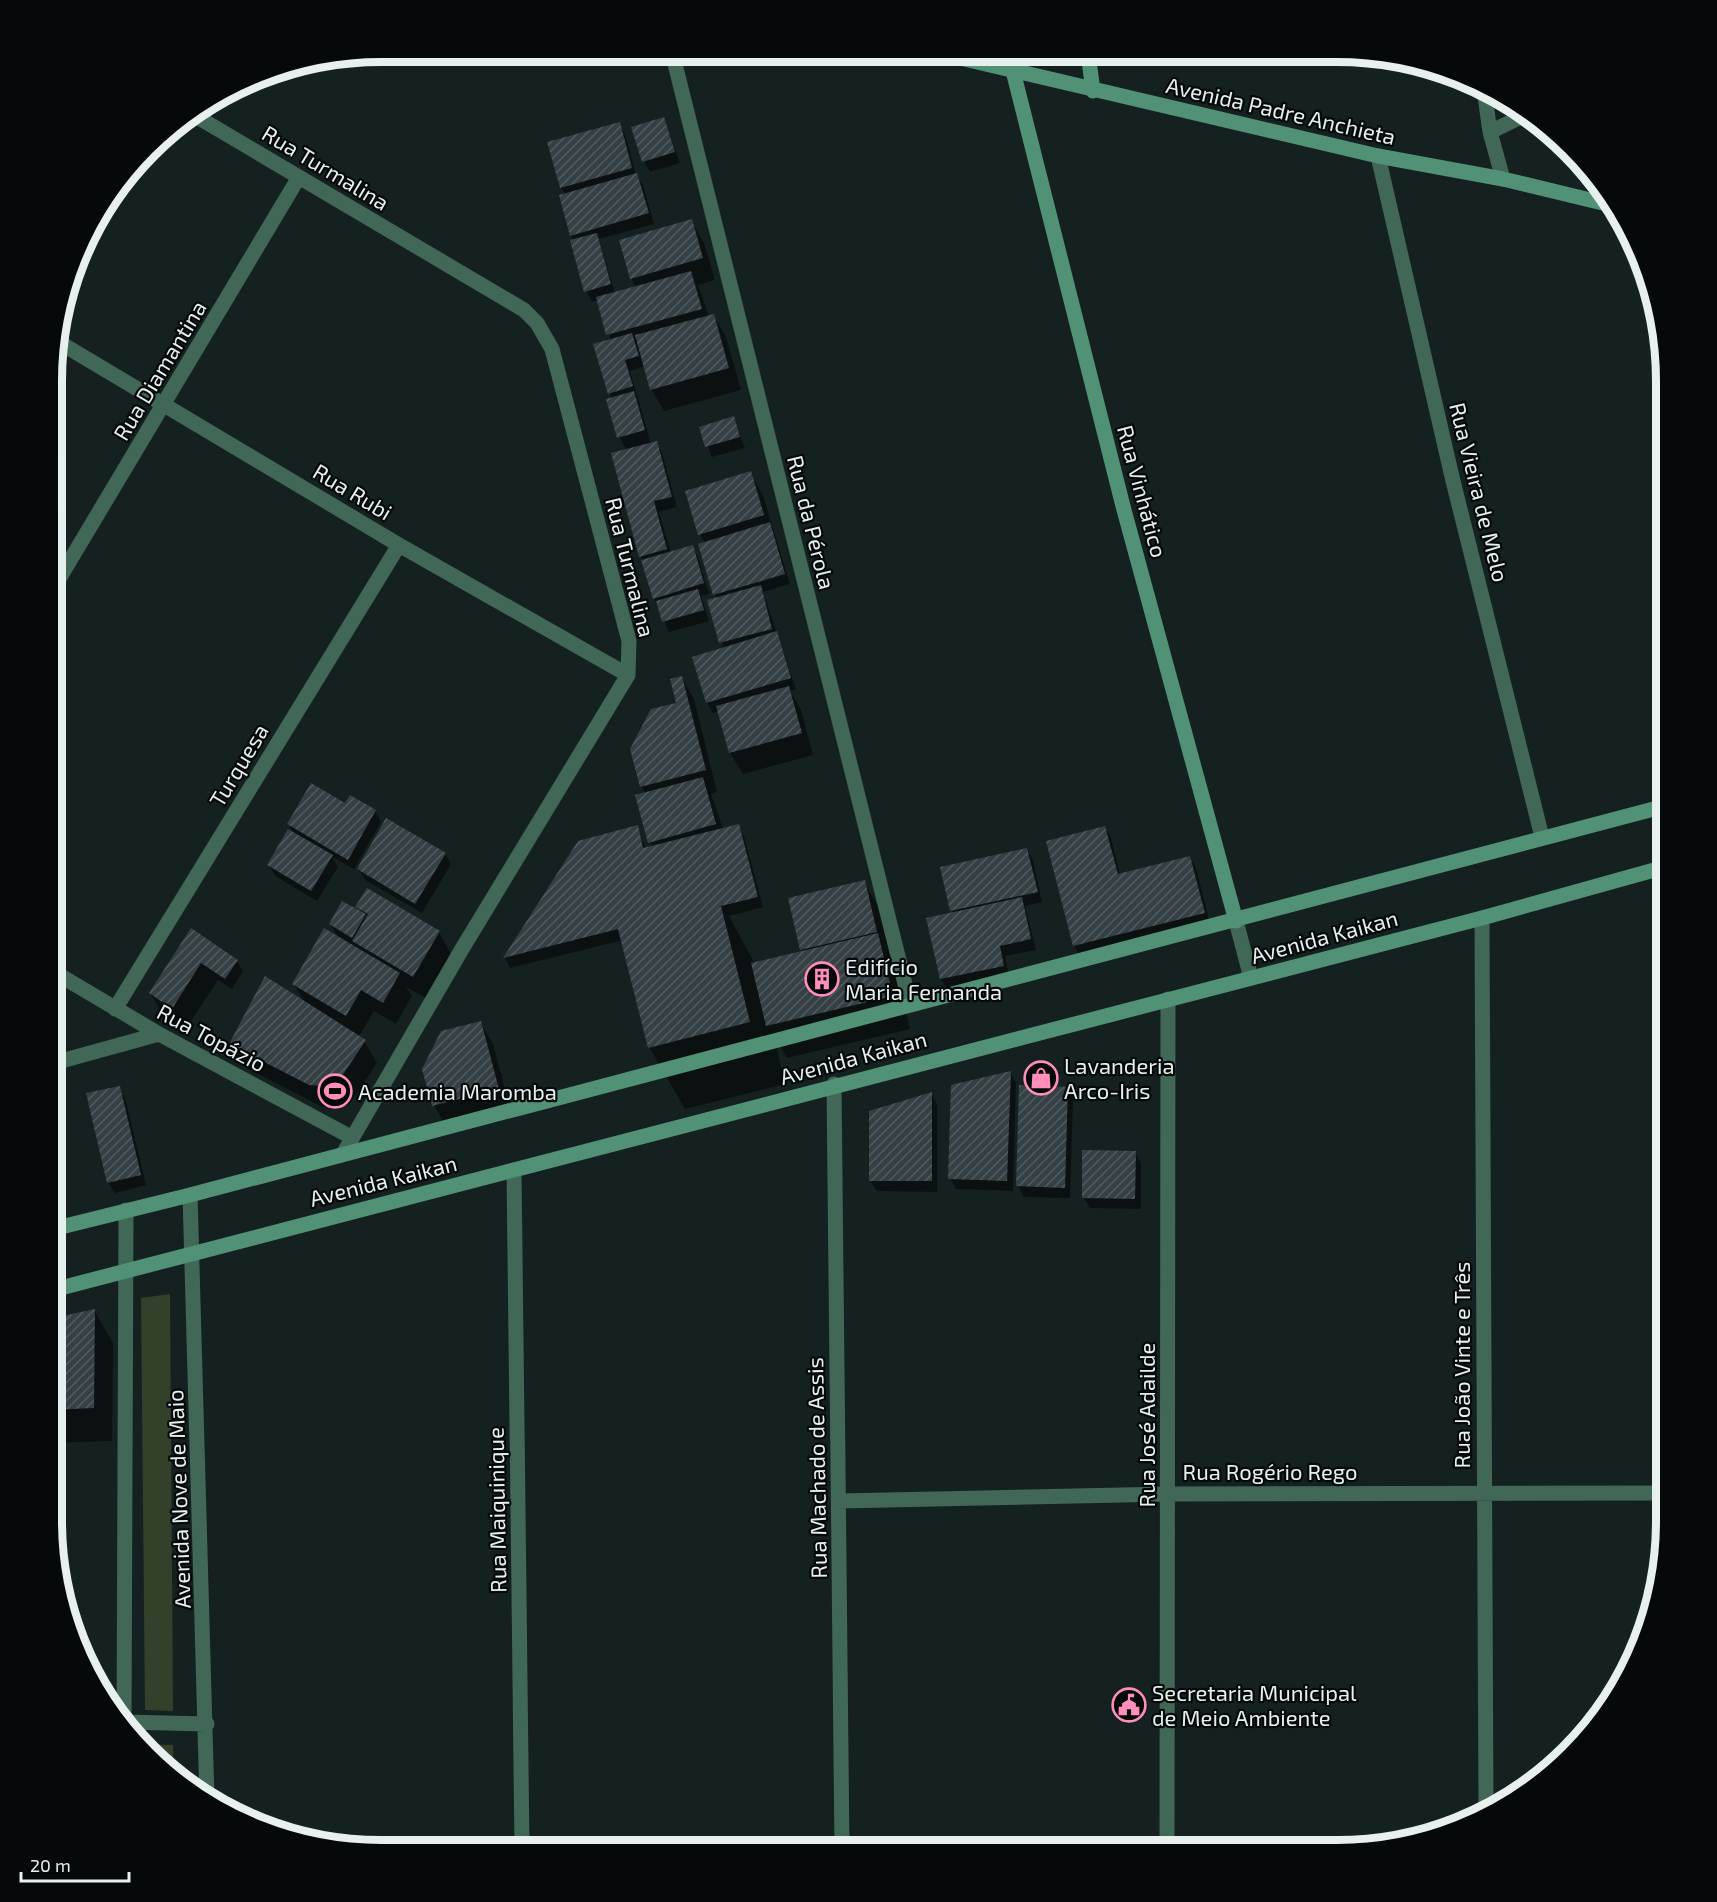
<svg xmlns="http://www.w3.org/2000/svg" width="1717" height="1902" font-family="'Exo 2',sans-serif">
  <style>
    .green { fill: #33402a }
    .shadow { fill: #0007 }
    .building { fill: url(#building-hatch) }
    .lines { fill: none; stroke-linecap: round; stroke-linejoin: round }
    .street { stroke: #416756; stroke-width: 15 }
    .secondary { stroke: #519175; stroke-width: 15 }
    .labels { text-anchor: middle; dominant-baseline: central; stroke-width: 4.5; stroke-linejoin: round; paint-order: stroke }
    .street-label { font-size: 22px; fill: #e7efef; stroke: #050909 }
    .poi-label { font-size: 22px; fill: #e7efef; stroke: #050909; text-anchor: start }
    .rim { fill: none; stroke: #e7efef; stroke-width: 8 }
  </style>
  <defs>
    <pattern id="building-hatch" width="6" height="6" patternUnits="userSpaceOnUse" patternTransform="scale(1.5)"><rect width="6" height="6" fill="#354045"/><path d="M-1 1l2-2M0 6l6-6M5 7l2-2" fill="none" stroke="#525c60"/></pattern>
  </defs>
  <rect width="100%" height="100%" fill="#152121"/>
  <path class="green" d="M170 1294 173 1711 145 1710 141 1298Z
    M145 1744 173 1745 174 1777 145 1749Z"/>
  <path class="shadow" d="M664 119 680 163 650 172 644 161Z
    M619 124 625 134 636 175 643 185 654 224 599 239 615 293 636 287 631 278 691 221 704 243 715 280 698 285 709 316 713 315 726 337 741 390 664 411 651 389 645 366 630 371 651 444 656 442 662 453 677 507 659 512 671 553 692 547 698 557 709 594 701 596 709 621 669 632 654 598 641 556 626 450 619 437 610 393 611 340 598 300 592 302 586 291 571 235 566 195 561 188Z
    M733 418 745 448 712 457 701 428Z
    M750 473 763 495 790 584 763 592 796 689 790 691 801 710 813 755 743 774 730 753 719 711 713 713 707 703 694 658 724 649 709 601 716 599 705 543 700 534Z
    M681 677 694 699 717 792 711 794 723 829 738 825 744 836 763 907 729 916 755 964 803 952 801 949 864 882 883 915 910 1029 787 1058 774 1036 785 1084 685 1109 649 1047 623 940 510 968 505 958 579 842 637 827 646 849 653 847 650 842 646 794 641 786 678 704Z
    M350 797 375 811 381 822 354 869 332 857 338 867 317 901 275 876 269 865 294 834 288 824 345 805Z
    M1105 827 1111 838 1120 875 1190 858 1196 868 1210 924 1080 956 1074 946Z
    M1027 850 1033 860 1042 902 1025 906 1036 950 1005 956 1009 976 947 989 941 979 954 914 952 911Z
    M445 854 451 864 422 913 365 880 358 869Z
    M357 907 439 932 451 954 426 998 406 987 412 996 396 1024 374 1011 359 1037 364 1041 377 1063 350 1104 339 1107H322L243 1066 231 1044 305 1003 294 984 339 938 330 924 361 913Z
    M192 930 237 961 243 971 232 989 218 980 185 1030 163 1015 150 993Z
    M480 1022 493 1044 511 1111 446 1127 434 1105Z
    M1010 1072 1016 1083 1013 1191 956 1189 950 1178Z
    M119 1088 125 1098 146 1185 115 1193 108 1182Z
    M1067 1088 1073 1099 1070 1198 1024 1197 1018 1186Z
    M931 1094 937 1104V1192L877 1191 870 1181Z
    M1135 1152 1141 1163V1209L1090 1208 1084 1198Z
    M94 1310 113 1343 112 1441 53 1443V1320Z"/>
  <path class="building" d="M664 117 675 152 642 162 631 127Z
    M620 122 632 168 560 188 547 142Z
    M637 173 649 213 570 236 559 195Z
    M692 219 703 258 630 279 619 240Z
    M597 233 611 284 584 292 570 240Z
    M691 271 702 309 606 335 596 297Z
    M714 314 729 368 650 390 635 335Z
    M632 333 639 356 625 360 633 386 608 394 593 344Z
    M634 391 645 430 617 438 606 399Z
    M734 416 740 437 705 447 699 427Z
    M657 441 672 497 654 501 667 549 639 557 611 453Z
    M751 471 764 515 698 535 685 491Z
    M770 522 785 574 713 595 698 544Z
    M693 545 704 583 653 599 641 560Z
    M761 585 772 629 719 643 707 600Z
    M698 589 704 610 662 622 656 601Z
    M777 631 791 678 706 703 692 657Z
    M682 676 706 770 640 787 630 749 651 709 676 703 670 679Z
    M789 686 802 733 729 753 716 706Z
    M703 777 716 824 648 843 635 795Z
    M311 783 345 803 350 795 376 810 348 860 287 824Z
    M386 818 446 853 415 904 357 869Z
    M739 824 758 897 721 906 750 1022 648 1048 618 929 503 958 578 841 638 825 643 848Z
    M1105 826 1118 874 1190 856 1205 913 1073 946 1046 841Z
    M288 829 333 855 311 891 267 865Z
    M1027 848 1038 892 950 911 940 867Z
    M865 880 877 932 800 950 788 898Z
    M367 888 440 931 413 977 352 941 368 914 355 907Z
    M1022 897 1031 939 1000 946 1004 966 940 979 926 918Z
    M342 901 366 914 352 938 329 924Z
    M191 928 238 960 225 979 201 963 172 1009 149 993Z
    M324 928 400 973 383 1003 361 990 346 1016 292 984Z
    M878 933 893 996 766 1026 751 963Z
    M265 976 366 1040 338 1082 325 1086 309 1085 229 1044Z
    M481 1021 499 1089 432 1106 422 1069 441 1031Z
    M1011 1071 1007 1181 948 1179 951 1085Z
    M1019 1085 1068 1087 1065 1188 1016 1186Z
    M120 1086 141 1175 107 1183 86 1093Z
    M932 1092V1181H869V1111Z
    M1082 1150 1136 1151 1135 1199 1082 1198Z
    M95 1309 94 1408 52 1410 53 1318Z"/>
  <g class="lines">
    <path class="street" d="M672 52 910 1004
      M1484 89 1490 132 1503 179
      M194 115 524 310 537 323 552 349 629 641 628 675 462 949 343 1154
      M1490 132 1527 114
      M1378 156 1453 481 1542 837
      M57 341 399 545 628 675
      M56 584 299 177
      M1482 918 1486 1812
      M1236 921 1251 978
      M54 972 159 1034 351 1137
      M115 1009 399 545
      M54 1063 159 1034
      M834 1084 842 1850
      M514 1170 522 1850
      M190 1195 207 1801
      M839 1501 1169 1494 1665 1493
      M124 1722 207 1724
      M124 1725 126 1210
      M1167 1850 1168 999"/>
    <path class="secondary" d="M939 53 1378 156 1503 179 1615 206
      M1088 53 1093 91
      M1013 71 1124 510 1236 921
      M53 1229 190 1195 1665 806
      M53 1290 1482 918 1665 867"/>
  </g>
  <defs>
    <g id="building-ring" transform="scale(1.725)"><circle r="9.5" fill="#050909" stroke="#ff8ebb" stroke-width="1.5"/><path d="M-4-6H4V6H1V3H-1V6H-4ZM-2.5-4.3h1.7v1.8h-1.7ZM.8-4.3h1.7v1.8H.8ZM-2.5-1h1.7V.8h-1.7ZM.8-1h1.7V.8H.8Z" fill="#ff8ebb"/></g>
    <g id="shop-ring" transform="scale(1.725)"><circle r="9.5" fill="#050909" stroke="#ff8ebb" stroke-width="1.5"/><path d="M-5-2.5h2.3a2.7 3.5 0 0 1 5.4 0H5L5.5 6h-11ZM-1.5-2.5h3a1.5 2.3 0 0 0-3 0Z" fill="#ff8ebb"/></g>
    <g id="stadium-ring" transform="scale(1.725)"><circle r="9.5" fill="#050909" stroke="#ff8ebb" stroke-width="1.5"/><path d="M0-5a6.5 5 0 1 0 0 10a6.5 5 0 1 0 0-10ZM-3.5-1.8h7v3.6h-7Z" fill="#ff8ebb"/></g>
    <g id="civic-ring" transform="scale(1.725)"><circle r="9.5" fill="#050909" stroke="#ff8ebb" stroke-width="1.5"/><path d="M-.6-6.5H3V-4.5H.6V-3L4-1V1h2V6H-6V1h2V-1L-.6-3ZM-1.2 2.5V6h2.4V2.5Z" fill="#ff8ebb"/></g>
  </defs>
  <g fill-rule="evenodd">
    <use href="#building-ring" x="822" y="979"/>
    <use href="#shop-ring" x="1041" y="1078"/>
    <use href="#stadium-ring" x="335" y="1091"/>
    <use href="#civic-ring" x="1129" y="1705"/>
  </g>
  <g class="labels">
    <g class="street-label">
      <text transform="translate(1281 110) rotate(13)">Avenida Padre Anchieta</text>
      <text transform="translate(326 167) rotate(31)">Rua Turmalina</text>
      <text transform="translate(159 370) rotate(-59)">Rua Diamantina</text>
      <text transform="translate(353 491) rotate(31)">Rua Rubi</text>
      <text transform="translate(1143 491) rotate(75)">Rua Vinhático</text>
      <text transform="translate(1480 492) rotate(76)">Rua Vieira de Melo</text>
      <text transform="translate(812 522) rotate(76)">Rua da Pérola</text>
      <text transform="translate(631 567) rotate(76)">Rua Turmalina</text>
      <text transform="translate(238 765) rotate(-59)">Turquesa</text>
      <text transform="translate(1324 936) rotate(-15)">Avenida Kaikan</text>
      <text transform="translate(212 1037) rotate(28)">Rua Topázio</text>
      <text transform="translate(853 1057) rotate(-15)">Avenida Kaikan</text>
      <text transform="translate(383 1180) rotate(-14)">Avenida Kaikan</text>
      <text transform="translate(1461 1365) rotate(-90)">Rua João Vinte e Três</text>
      <text transform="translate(1146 1425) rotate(-90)">Rua José Adailde</text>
      <text transform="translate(816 1468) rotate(-91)">Rua Machado de Assis</text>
      <text x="1270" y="1471">Rua Rogério Rego</text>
      <text transform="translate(178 1499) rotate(-92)">Avenida Nove de Maio</text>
      <text transform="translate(496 1510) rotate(-91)">Rua Maiquinique</text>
    </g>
    <g class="poi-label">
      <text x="845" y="966">Edifício<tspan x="845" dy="25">Maria Fernanda</tspan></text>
      <text x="1064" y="1065">Lavanderia<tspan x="1064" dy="25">Arco-Iris</tspan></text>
      <text x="358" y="1091">Academia Maromba</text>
      <text x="1152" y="1692">Secretaria Municipal<tspan x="1152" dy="25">de Meio Ambiente</tspan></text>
    </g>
  </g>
  <path d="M0 0H1717V1902H0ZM381 62H1337A319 319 0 0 1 1656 381V1521A319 319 0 0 1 1337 1840H381A319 319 0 0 1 62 1521V381A319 319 0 0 1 381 62Z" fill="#050909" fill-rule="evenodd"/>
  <path class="rim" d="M381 62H1337A319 319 0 0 1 1656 381V1521A319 319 0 0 1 1337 1840H381A319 319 0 0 1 62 1521V381A319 319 0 0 1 381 62Z"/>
  <path d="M21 1872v9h108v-9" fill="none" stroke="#e7efef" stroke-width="3"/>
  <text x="30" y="1872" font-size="18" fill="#e7efef" stroke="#050909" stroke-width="4.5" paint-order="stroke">20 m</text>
</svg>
